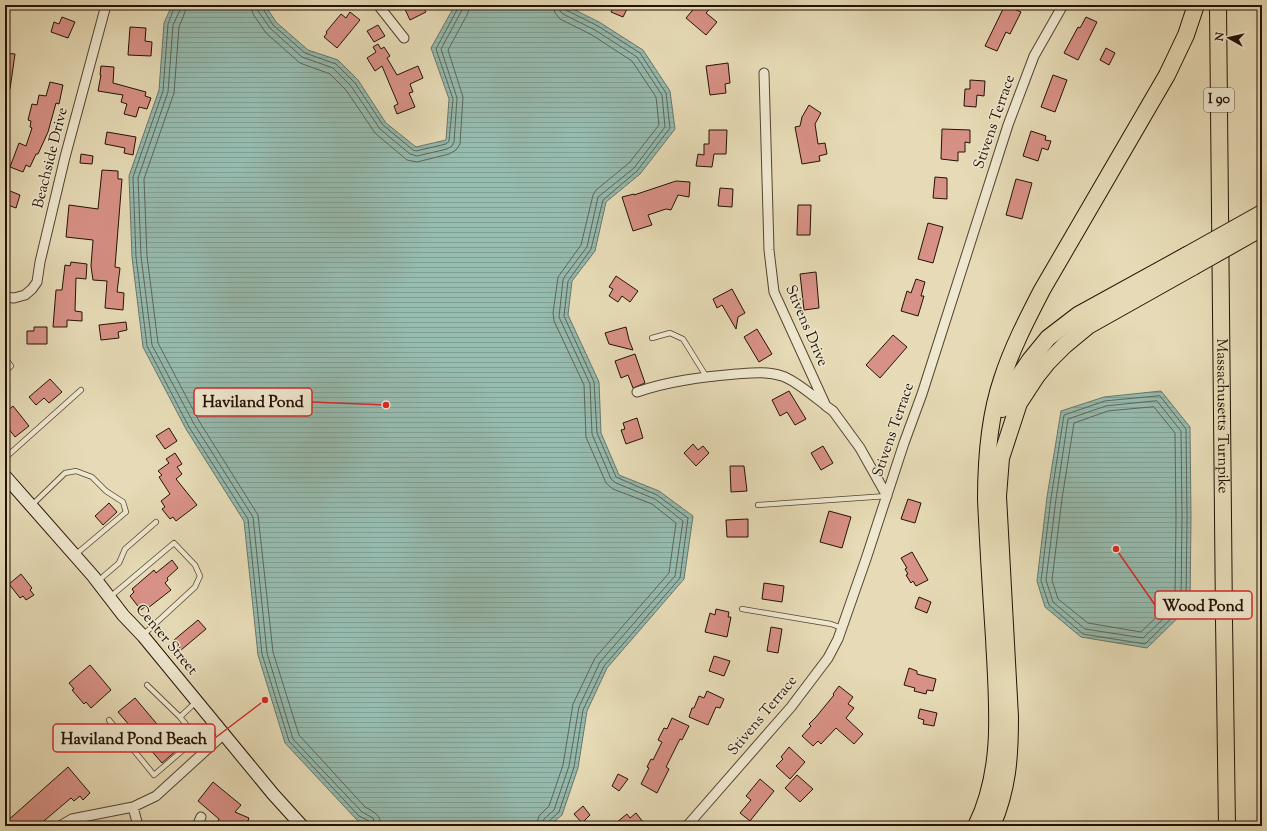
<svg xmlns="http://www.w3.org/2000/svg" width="1267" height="831" font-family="'Sorts Mill Goudy',serif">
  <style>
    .water { fill: url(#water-rules); stroke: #68776b }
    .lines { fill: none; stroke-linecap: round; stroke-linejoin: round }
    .shore { stroke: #5d665a; stroke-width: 1 }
    .building { fill: #d89186; stroke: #241205 }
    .service-casing { stroke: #544431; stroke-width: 6 }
    .minor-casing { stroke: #544431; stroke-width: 11 }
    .secondary-casing { stroke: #241205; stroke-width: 14 }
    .motorway-casing { stroke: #241205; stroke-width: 18 }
    .service { stroke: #efe8d0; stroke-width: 4.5 }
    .minor { stroke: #efe8d0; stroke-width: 9 }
    .secondary { stroke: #efe8d0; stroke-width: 12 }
    .motorway { stroke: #e6dbb6; stroke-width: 16 }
    .motorway-bridge-casing { stroke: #241205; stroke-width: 18; stroke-linecap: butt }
    .motorway-bridge { stroke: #e6dbb6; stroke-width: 16 }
    .labels { text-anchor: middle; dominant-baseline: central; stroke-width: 3; stroke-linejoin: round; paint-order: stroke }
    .shield { fill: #efe8d0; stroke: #615242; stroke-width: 1 }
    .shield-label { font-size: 14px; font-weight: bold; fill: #241205 }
    .street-label { font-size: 15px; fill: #241205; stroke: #efe8d0 }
    .leader { fill: none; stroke: #d62828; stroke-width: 1.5 }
    .callout-dot { fill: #d62828; stroke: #efe8d0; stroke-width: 1.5 }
    .callout { fill: #efe8d0; stroke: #d62828; stroke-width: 1.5 }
    .callout-label { font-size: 16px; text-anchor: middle; font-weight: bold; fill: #241205 }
  </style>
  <defs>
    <pattern id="water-rules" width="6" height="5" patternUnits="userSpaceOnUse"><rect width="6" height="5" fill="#96bbaf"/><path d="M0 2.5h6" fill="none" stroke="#81a095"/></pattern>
  </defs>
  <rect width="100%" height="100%" fill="#e6dbb6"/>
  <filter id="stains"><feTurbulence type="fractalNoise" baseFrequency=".005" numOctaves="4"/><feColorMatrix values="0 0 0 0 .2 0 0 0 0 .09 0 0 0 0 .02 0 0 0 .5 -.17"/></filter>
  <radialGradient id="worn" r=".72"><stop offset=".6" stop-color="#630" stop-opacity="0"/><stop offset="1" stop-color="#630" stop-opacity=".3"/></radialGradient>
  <path class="water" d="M172 5H265L276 22 308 50 338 60 358 80 386 123 416 147 446 140 449 99 431 48 455 5H565L599 22 643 50 670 91 675 129 640 174 606 202 595 251 572 281 568 315 599 382 601 433 619 475 659 491 693 516 684 579 607 668 587 711 578 768 562 815 549 826H370L357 820 285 743 258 655 244 521 186 429 143 347 132 257 129 176 159 90 164 23Z
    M1161 391 1190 427 1191 517 1190 606 1147 648 1081 637 1045 607 1037 581 1047 497 1061 411 1104 397Z"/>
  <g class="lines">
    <path class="shore" d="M175 5 168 24 163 91 133 177 136 257 147 346 189 427 248 519 262 654 289 741 359 816 369 821 370 826
      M180 5V10L173 25 168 92 138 178 141 256 152 345 194 424 253 517 267 653 293 739 362 812 373 818 375 826
      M186 5 185 12 179 27 174 93 144 179 147 256 158 343 199 421 258 515 273 652 299 735 365 807C374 812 381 815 381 826
      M251 5 253 14 266 33 300 63 330 74 346 90 375 133 407 160 417 162 449 154 456 150 460 144 463 97 448 50 468 13 469 5
      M257 5 258 11 270 28 302 57 333 68 351 86 380 129 410 154 417 156 447 149 452 146 454 142 457 98 441 49 462 10 463 5
      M262 5 263 9 273 25 305 53 336 64 355 83 383 125 413 150 416 151 446 144 449 141 453 99 436 49 458 8V5
      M1160 396 1186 429 1187 517 1186 604 1145 644 1083 634 1049 605 1041 581 1051 498 1064 415 1105 401Z
      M1157 401 1181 431 1182 517 1181 602 1143 638 1085 629 1053 602 1046 580 1056 499 1068 419 1106 406Z
      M1154 407 1175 433 1176 517 1175 599 1141 632 1088 623 1058 599 1052 580 1062 499 1074 423 1108 411Z
      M536 826 539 816 549 806 563 765 573 704 595 658 669 573 676 523 652 504 613 489 606 483 586 437 584 385 554 321 553 313 558 277 581 245 593 195 596 190 629 163 659 125 656 97 632 61 592 35 560 19 555 13 553 5
      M542 826 544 819 554 810 569 766 579 707 600 662 675 576 683 521 655 499 616 483 611 479 592 434 590 384 559 317 563 280 565 276 587 247 598 197 634 168 665 127 662 95 637 57 595 30 563 14 560 11 559 5
      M547 826 548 822 559 812 574 767 583 710 604 666 680 578 688 518 657 495 616 477 597 433 594 382 564 316 568 281 591 249 603 200 637 171 670 128 666 93 640 53 598 26 566 10 564 5"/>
  </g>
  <path class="building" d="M403 5H422L426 12 410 20Z
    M614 5H629L623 17 611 12Z
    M697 5H713L706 13 717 22 706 35 686 18Z
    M1005 5 1021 12 1010 34 1006 32 997 51 985 46Z
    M350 12 360 20 337 48 324 37 327 33 326 32 341 14 346 18Z
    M62 17 75 22 68 38 51 32 54 22 59 24Z
    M1086 17 1097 22 1078 60 1064 53 1078 27 1080 28Z
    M378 25 385 36 374 42 367 31Z
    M130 27 146 28 145 41 152 42 151 56 128 55Z
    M378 44 381 49 384 47 390 56 387 58 397 75 418 66 423 78 410 84 413 92 409 93 415 107 397 114 394 106 398 104 382 66 375 71 367 58 376 52 373 47Z
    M1106 48 1115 53 1109 65 1100 60Z
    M5 53 15 54 10 89 5 88Z
    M728 63 730 83 725 84 726 93 710 95 706 66Z
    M101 66 114 67 113 83 146 92 145 96 151 98 147 109 139 107 136 117 124 114 127 104 121 102 123 95 98 91 101 75H100Z
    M1053 75 1067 80 1055 112 1041 107Z
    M970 80 985 81 984 96 977 95 976 107 964 106 965 89H970Z
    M50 82 63 85 59 104 56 103 48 132 38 154H36L30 167 26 165 23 172 10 167 19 143 26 146 32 128 30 127 31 121 28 120 32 104 37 105 39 95 46 96Z
    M809 105 821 113 815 124 818 144 825 143 827 154 819 156 820 161 802 164 795 127 800 126 802 117Z
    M942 129 970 130V143L965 142V152H958V161L941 159Z
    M709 130H727L726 154H714L712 167 696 166 698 154 704 155V144H709Z
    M1031 131 1046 136 1045 140 1051 141 1048 150 1042 148 1038 161 1023 156Z
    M107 132 136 137 133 155 124 153 125 148 105 144Z
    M81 154 93 156 92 164 80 163Z
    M102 170 118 171V179H122L115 267 120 268 117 292 124 293 123 310 105 308 107 281 93 280 91 266 93 240 66 237 69 205 98 209Z
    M935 177 947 178V199L933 198Z
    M1016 179 1032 183 1022 219 1006 215Z
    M676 181 690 182 689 197 678 195 671 210 666 209 648 215 652 225 633 231 622 197 634 194V195Z
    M720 188 733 189 732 207 718 206Z
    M5 189 20 195 16 208 5 204Z
    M798 205H811L810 235H797Z
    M928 223 943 227 933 263 918 259Z
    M71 262 87 264 86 279 76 278 75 311 82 312V321L67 320V327H53L56 290H62L65 265 70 266Z
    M816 272 819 308 804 310 800 274Z
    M616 276 638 291 630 302 622 296 618 302 609 296 613 289 609 287Z
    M916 279 925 282 921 296H924L918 316 901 311 907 291 911 293Z
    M732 289 745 313 738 317 736 329 722 305 717 308 713 299Z
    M126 322 127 330 118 332 119 338 101 340 99 325Z
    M34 327H47V344H27V331H34Z
    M626 327 629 340 633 350 609 344 605 333Z
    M757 329 772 354 759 362 744 337Z
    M893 335 907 347 880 378 866 365Z
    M635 354 645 383 633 388 628 375 621 378 615 361Z
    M50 379 62 392 49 403 44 398 36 405 29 397Z
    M789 391 806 419 795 425 787 412 780 416 772 400Z
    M13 406 29 426 15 437 5 424V413Z
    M637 418 643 438 626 444 621 430 625 429 623 423Z
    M169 428 177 441 165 449 156 436Z
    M693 444 698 450 703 446 709 453 696 466 684 453Z
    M823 446 833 463 821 470 811 453Z
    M175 453 182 464 177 467 182 474 176 479 197 505 176 521 173 517 170 519 162 509 165 507 161 501 170 494 159 477 162 475 158 471 169 463 166 459Z
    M730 466H744L747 491 731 492Z
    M908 499 921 503 915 523 901 519Z
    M109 503 117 512 103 525 95 516Z
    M829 511 851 517 842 548 820 542Z
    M748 519V537H727L726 520Z
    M912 552 928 580 916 586 913 581 911 583 906 575 908 574 905 569 907 568 901 558Z
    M172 560 178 568 167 578 168 580 165 583 171 590 148 608 146 606 141 610 130 596 134 592 132 589 154 570 156 573Z
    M21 574 32 588 30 590 34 595 26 600 23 596 20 598 9 584Z
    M764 583 784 586 782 602 762 599Z
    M919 597 931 602 927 613 915 608Z
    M716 609 729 612 728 617H731L727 637 705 632 710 613 715 615Z
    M198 620 206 629 181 650 174 640Z
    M771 627 782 629 778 653 767 651Z
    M714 656 730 661 724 676 709 671Z
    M90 665 111 690 91 708 86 702 84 704 72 690 74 689 69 683Z
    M909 668 917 671V674L936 679 933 691 927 690 926 694 914 691 915 688 904 685Z
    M839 686 853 697 848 704 854 708 846 718 863 734 854 744 836 728 821 744 818 741 813 746 802 736 811 726 809 724 816 717 834 695 833 694Z
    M707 691 724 699 720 708 716 707 708 725 689 717 692 708H694L699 696 704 698Z
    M135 698 178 749 162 763 118 712Z
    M920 709 937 713 934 726 923 724 924 720 918 718Z
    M672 718 689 726 682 740 680 739 666 767 669 769 657 793 641 784 649 768 647 767 651 759 653 760 662 742 658 740 664 728 667 729Z
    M789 747 805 762 790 779 776 766 783 759 781 757Z
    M68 767 90 793 83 800 80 796 74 801 71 798 38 826H5V823Z
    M618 774 628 779 619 791 612 786Z
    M797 775 813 789 800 802 785 788Z
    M760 779 774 791 750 821 740 813 751 800 746 796Z
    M213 782 241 805 235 812 249 818 246 826H216L219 819 198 801Z
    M583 806 590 815 582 823 574 814Z
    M636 813 643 822 638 826H612L627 814 630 818Z"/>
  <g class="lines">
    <g class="service-casing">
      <path id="service" d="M652 338 670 333 683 339 706 376
        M5 358 11 366 5 372
        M5 458 81 390
        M32 505 65 473 76 471 92 477 106 491 123 502 126 512 75 555
        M758 505 887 496
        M98 581 119 563 125 549 156 522
        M110 597 174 543 195 565 200 576 195 587 143 635
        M742 609 831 624 842 628
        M147 685 180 717
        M109 720 154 775 197 738 180 717 197 701"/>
    </g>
    <g class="minor-casing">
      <path id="minor" d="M378 5 404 38
        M764 73 769 250 774 292 826 406 833 411 860 448 887 496
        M5 297 14 298 25 295 32 289 37 282 40 262 65 157 106 5
        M637 392C669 381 702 377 736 374 751 373 767 371 782 376 795 380 813 396 825 405
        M133 807 156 796 224 734
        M60 826 72 819 133 807 138 826
        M197 826 201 817
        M687 826 791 707 828 658 838 639 866 559 904 443 922 394 1008 125 1034 56 1063 5"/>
    </g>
    <g class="secondary-casing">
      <path id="secondary" d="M5 476 93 576 123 615 143 636 273 794 302 826"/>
    </g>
    <g class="motorway-casing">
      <g id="motorway">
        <path id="s1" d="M1218 5 1224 620 1227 826"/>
        <path d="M1002 409 1012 386 1030 360 1048 338 1078 315 1187 255"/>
        <path d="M976 826C1005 768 997 701 994 638 991 592 988 545 986 499 986 459 989 417 1002 379 1012 348 1027 319 1042 290L1167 75 1186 35 1196 5"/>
        <path d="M992 826C1008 788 1010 758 1010 717L998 496 1001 458 1019 403 1036 377 1048 362 1065 345 1088 326 1193 267"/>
      </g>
    </g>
    <use href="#service" class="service"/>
    <use href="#minor" class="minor"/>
    <use href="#secondary" class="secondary"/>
    <use href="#motorway" class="motorway"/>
    <g class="motorway-bridge-casing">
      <path id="motorway-bridge" d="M1187 255 1262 213
        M1193 267 1262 228"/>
    </g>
    <use href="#motorway-bridge" class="motorway-bridge"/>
  </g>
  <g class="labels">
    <rect class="shield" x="1204" y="88" width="30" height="24" rx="3"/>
    <g class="shield-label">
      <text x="1219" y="100">I 90</text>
    </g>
    <g class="street-label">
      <text transform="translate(995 122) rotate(-71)">Stivens Terrace</text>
      <text transform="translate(51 158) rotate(-76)">Beachside Drive</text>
      <text transform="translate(806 326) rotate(67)">Stivens Drive</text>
      <text stroke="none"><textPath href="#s1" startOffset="411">Massachusetts Turnpike</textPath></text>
      <text transform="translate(894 430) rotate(-71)">Stivens Terrace</text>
      <text transform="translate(166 640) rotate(50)">Center Street</text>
      <text transform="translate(763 716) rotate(-50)">Stivens Terrace</text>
    </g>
  </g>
  <path class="leader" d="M386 405L312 402M1116 549L1155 605M265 700L215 738"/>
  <g class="callout-dot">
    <circle cx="386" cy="405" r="4"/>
    <circle cx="1116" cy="549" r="4"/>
    <circle cx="265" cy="700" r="4"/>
  </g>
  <g class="callout">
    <rect x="194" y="388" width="118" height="28" rx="4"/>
    <rect x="1155" y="591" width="97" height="28" rx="4"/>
    <rect x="53" y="724" width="162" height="28" rx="4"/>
  </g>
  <g class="callout-label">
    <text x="253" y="407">Haviland Pond</text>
    <text x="1203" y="611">Wood Pond</text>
    <text x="134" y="744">Haviland Pond Beach</text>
  </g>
  <rect width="1267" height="831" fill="none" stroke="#e6dbb6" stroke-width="20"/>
  <rect x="6" y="6" width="1255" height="819" fill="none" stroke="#241205" stroke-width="2"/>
  <rect x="10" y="10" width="1247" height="811" fill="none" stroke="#241205"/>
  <g transform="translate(1229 38) rotate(278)" stroke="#efe8d0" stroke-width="3" paint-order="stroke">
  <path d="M0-3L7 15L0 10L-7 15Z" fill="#241205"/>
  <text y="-6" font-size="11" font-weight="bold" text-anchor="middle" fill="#241205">N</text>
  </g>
  <rect width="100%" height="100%" filter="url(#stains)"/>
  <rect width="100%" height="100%" fill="url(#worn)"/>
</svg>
